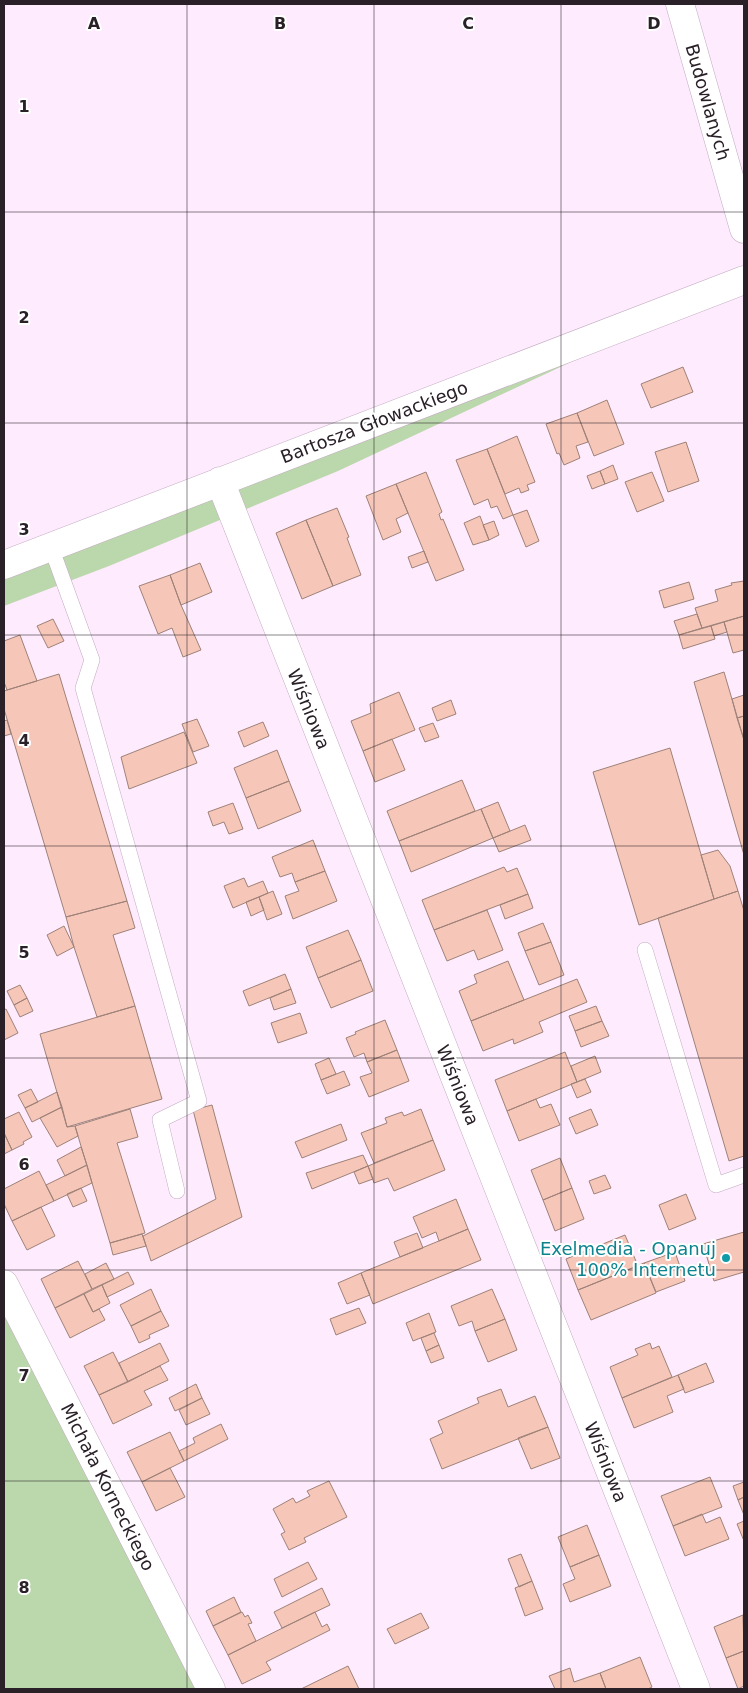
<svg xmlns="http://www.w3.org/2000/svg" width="748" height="1693" font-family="'DejaVu Sans',sans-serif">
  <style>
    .green { fill: #bbd8ac }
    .building { fill: #f6c7b9; stroke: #9e8178 }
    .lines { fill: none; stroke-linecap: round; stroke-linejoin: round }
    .lane-casing { stroke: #c3acc1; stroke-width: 16 }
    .street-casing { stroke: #c3acc1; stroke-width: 29 }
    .secondary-casing { stroke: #c3acc1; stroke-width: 29 }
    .lane { stroke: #fff; stroke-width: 15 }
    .street { stroke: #fff; stroke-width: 28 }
    .secondary { stroke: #fff; stroke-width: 28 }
    .grid { fill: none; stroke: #292028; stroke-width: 1; stroke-opacity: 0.55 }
    .culture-dot { fill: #0f9aa8; stroke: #fff; stroke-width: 2 }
    .labels { text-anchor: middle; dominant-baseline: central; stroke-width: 4; stroke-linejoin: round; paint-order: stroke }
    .street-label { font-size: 18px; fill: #292028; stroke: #fff }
    .culture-label { font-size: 18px; fill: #0d838f; stroke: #fff; text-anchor: end }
    .grid-label { font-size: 16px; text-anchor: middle; font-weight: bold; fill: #292028; stroke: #fff; stroke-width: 4; stroke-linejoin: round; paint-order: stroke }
  </style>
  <rect width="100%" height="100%" fill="#feebfd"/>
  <path class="green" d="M744 281 338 471 109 566 4 606V565Z
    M4 1292 211 1689H4Z"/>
  <path class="building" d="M683 367 693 392 651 408 641 384Z
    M607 400 624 444 594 456 577 413Z
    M577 413 588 442 576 446 580 458 564 465 559 453 557 454 546 424Z
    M517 436 535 482 527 485 529 490 521 493 519 488 505 494 487 449Z
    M686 442 699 481 668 492 655 452Z
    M487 449 513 515 503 519 497 506 491 508 488 499 474 505 456 460Z
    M613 465 618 479 605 484 600 471Z
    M600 471 605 484 592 489 587 476Z
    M426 472 442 512 439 514 441 520 443 519 464 570 436 581 396 484Z
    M652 472 664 501 637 512 625 482Z
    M396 484 408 513 396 519 401 532 383 540 366 496Z
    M337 508 349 537 347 538 361 575 333 586 306 520Z
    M527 510 539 541 526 547 513 515Z
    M480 516 489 540 473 545 464 523Z
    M306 520 333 586 302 599 276 533Z
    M494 521 499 535 489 540 483 525Z
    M424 551 428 562 412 568 408 557Z
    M200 563 212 592 181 605 170 575Z
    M170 575 181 605 201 650 183 657 172 628 158 634 139 586Z
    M744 581V616L702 628 695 608 718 601 715 590 732 585 731 583Z
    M689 582 694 599 664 608 659 591Z
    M697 614 702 628 679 635 674 621Z
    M744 616V650L733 653 724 622Z
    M53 619 64 641 48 648 37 626Z
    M724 622 727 632 714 636 711 626Z
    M711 626 715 639 683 649 679 635Z
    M20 635 37 681 7 690 4 682V641Z
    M724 672 744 740V855L694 682Z
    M59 674 127 901 66 917 4 709V691Z
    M399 692 415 730 363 751 351 721 371 713 370 704Z
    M744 695V716L737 718 732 699Z
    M451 700 456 714 437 721 432 708Z
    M744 716V740L737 718Z
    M197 719 209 746 193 752 182 724Z
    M7 720 11 734 4 736V721Z
    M263 722 269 736 244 747 238 732Z
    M433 723 439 737 425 742 419 728Z
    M184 732 197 763 129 789 121 757Z
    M392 739 405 770 375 782 363 751Z
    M670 748 714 899 639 925 593 772Z
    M277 750 289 781 246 798 234 768Z
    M462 780 475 811 399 841 387 811Z
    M289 781 301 811 258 829 246 798Z
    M498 802 510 831 493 838 481 809Z
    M233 803 243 829 229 834 224 822 213 826 208 812Z
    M481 809 493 838 411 872 399 841Z
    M525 825 531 840 499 852 493 838Z
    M313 840 325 871 295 882 292 873 280 877 272 857Z
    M718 850 730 866 738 891 714 899 701 855Z
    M504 867 507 872 517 868 528 894 434 930 422 900Z
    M325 871 337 901 293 919 285 896 299 891 295 882Z
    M244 878 248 887 263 881 268 893 233 908 224 886Z
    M273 891 282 914 267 920 259 897Z
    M738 891 744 911V1156L729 1161 658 918Z
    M528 894 533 908 505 919 500 905Z
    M259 897 264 910 251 916 246 902Z
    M127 901 135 928 113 935 135 1006 97 1017 74 947 66 917Z
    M487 910 503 950 478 960 474 950 447 961 434 930Z
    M543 923 551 942 525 951 518 933Z
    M64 926 74 947 57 956 47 935Z
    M348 930 361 960 318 978 306 947Z
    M551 942 564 975 539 985 525 951Z
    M361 960 373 991 331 1008 318 978Z
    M508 961 524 1000 471 1021 459 991 477 983 474 975Z
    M285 974 291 989 249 1006 243 991Z
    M577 979 587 1002 539 1022 543 1032 514 1044 513 1039 483 1051 471 1021Z
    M20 985 27 998 14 1005 7 991Z
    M291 989 296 1003 274 1010 270 998Z
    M27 998 33 1011 20 1017 14 1005Z
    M135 1006 162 1099 67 1127 40 1034Z
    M596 1006 602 1021 575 1031 569 1016Z
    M6 1009 18 1033 4 1040V1010Z
    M300 1013 307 1033 278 1043 271 1023Z
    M385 1020 397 1050 367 1062 364 1053 354 1057 346 1038 356 1034 355 1032Z
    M602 1021 609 1036 581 1047 575 1031Z
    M397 1050 409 1081 369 1097 360 1077 372 1073 367 1062Z
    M565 1052 577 1082 507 1111 495 1080Z
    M595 1056 601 1072 577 1082 571 1066Z
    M329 1058 336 1074 321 1080 315 1064Z
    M344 1071 350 1085 327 1094 321 1080Z
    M585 1079 591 1092 577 1098 571 1084Z
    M31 1089 38 1102 25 1108 18 1095Z
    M57 1092 62 1107 32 1122 25 1108Z
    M536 1099 540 1108 551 1104 560 1125 519 1141 507 1111Z
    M212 1105 242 1217 151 1261 143 1236 216 1199 193 1110Z
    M62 1107 67 1127 75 1126 78 1136 57 1147 40 1118Z
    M130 1109 138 1137 117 1143 145 1233 110 1243 75 1126Z
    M421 1109 433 1140 374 1163 361 1133 387 1123 385 1118 402 1112 404 1116Z
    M591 1109 598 1125 576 1134 569 1118Z
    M19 1112 32 1137 23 1142 24 1144 12 1150 4 1133V1119Z
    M341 1124 347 1140 302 1158 295 1142Z
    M4 1133 12 1150 4 1154Z
    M433 1140 445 1170 394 1191 388 1178 374 1183 368 1166Z
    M81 1147 87 1165 65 1176 57 1160Z
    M363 1155 368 1166 312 1189 306 1173Z
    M560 1158 572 1188 543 1200 531 1170Z
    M87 1165 92 1183 54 1201 46 1185Z
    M368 1166 373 1179 359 1184 354 1172Z
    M39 1171 54 1201 12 1221 4 1204V1189Z
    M605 1175 611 1188 594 1194 589 1181Z
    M81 1188 87 1201 73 1207 67 1194Z
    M572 1188 584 1219 555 1231 543 1200Z
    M686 1194 696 1219 669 1230 659 1205Z
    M456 1199 468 1229 439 1241 436 1232 422 1238 413 1217Z
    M41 1207 55 1236 27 1250 12 1221Z
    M468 1229 481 1260 373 1304 361 1273Z
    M744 1232V1272L714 1281 703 1244Z
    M417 1233 423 1248 400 1257 394 1242Z
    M142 1234 146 1246 113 1255 110 1243Z
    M625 1235 638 1266 578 1290 566 1259Z
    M675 1252 685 1281 656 1292 644 1263Z
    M78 1261 92 1289 55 1308 41 1279Z
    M106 1263 114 1279 92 1289 85 1274Z
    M644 1263 656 1293 591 1320 578 1290Z
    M128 1272 134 1284 107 1297 102 1285Z
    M361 1273 370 1295 347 1304 338 1283Z
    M102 1285 110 1303 93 1312 84 1294Z
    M151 1289 161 1311 131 1326 120 1305Z
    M492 1289 505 1319 475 1331 472 1321 459 1326 451 1306Z
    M84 1294 93 1312 99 1309 105 1320 70 1338 55 1308Z
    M359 1308 366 1323 336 1335 330 1319Z
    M161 1311 169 1326 149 1335 150 1338 139 1343 131 1326Z
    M429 1313 436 1332 413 1341 406 1323Z
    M505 1319 517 1350 488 1362 475 1331Z
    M434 1333 439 1345 426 1351 421 1338Z
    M160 1343 169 1361 128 1382 119 1363Z
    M650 1343 652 1349 659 1346 672 1377 622 1398 610 1367 638 1355 635 1349Z
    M439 1345 444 1358 431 1363 426 1351Z
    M113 1352 128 1382 99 1395 84 1366Z
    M706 1363 714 1382 685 1393 678 1375Z
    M160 1366 168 1380 144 1391 152 1405 113 1424 99 1395Z
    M678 1375 684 1389 667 1396 673 1412 634 1428 622 1398Z
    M196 1384 202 1398 175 1411 169 1398Z
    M501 1389 508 1407 535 1396 548 1427 442 1469 430 1439 443 1433 438 1421 479 1403 477 1398Z
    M202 1398 210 1414 186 1425 179 1410Z
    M221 1424 228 1439 184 1461 179 1451 195 1443 193 1438Z
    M548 1427 560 1458 531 1469 518 1438Z
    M170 1432 184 1461 142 1482 127 1452Z
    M170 1468 185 1497 156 1511 142 1482Z
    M710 1477 722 1507 673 1526 661 1496Z
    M329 1481 347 1517 304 1538 306 1542 289 1550 281 1534 285 1532 273 1509 293 1498 296 1503 310 1496 307 1491Z
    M744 1482V1497L738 1500 733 1486Z
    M744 1497V1515L738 1500Z
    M702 1514 706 1523 720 1517 729 1539 685 1556 673 1526Z
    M744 1521V1541L737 1524Z
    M587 1525 599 1555 570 1567 558 1537Z
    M521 1554 532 1581 519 1587 508 1559Z
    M599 1555 611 1586 570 1602 563 1584 575 1579 570 1567Z
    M308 1562 317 1579 282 1597 274 1579Z
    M532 1581 543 1609 525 1616 515 1588Z
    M322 1588 330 1605 282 1628 274 1612Z
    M234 1597 241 1612 213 1626 206 1611Z
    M242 1612 245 1617 248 1615 252 1623 248 1624 256 1641 228 1655 213 1626Z
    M315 1612 322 1627 327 1624 330 1630 266 1662 271 1670 242 1684 228 1655Z
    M421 1613 429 1628 395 1644 387 1629Z
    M743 1615 744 1651 726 1658 714 1627Z
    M744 1651V1686L738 1689 726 1658Z
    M640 1657 652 1687 648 1689H606L600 1673Z
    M348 1666 359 1689H301Z
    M570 1668 574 1682 600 1673 606 1689H555L549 1676Z"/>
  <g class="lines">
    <g class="lane-casing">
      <path id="lane" d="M51 547 92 660 83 688 199 1101 160 1120 177 1191
        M645 950 716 1185 744 1175"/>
    </g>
    <g class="street-casing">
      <path id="street" d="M220 481 696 1689
        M4 565 744 280
        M4 1284 211 1689"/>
    </g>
    <g class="secondary-casing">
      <path id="secondary" d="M680 4 744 229"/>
    </g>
    <use href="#lane" class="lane"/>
    <use href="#street" class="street"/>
    <use href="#secondary" class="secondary"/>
  </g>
  <path class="grid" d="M187 4V1689M374 4V1689M561 4V1689M4 212H744M4 423H744M4 635H744M4 846H744M4 1058H744M4 1270H744M4 1481H744"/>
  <circle class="culture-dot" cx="726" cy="1258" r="5"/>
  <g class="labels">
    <g class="street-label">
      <text transform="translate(708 102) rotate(74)">Budowlanych</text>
      <text transform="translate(374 422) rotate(-21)">Bartosza Głowackiego</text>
      <text transform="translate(309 709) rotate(68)">Wiśniowa</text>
      <text transform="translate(458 1085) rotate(68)">Wiśniowa</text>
      <text transform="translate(606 1462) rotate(68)">Wiśniowa</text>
      <text transform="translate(108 1487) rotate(63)">Michała Korneckiego</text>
    </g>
    <g class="culture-label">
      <text x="716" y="1248">Exelmedia - Opanuj<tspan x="716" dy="21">100% Internetu</tspan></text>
    </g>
  </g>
  <g class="grid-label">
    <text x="94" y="29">A</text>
    <text x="280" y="29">B</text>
    <text x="468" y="29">C</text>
    <text x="654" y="29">D</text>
    <text x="24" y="112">1</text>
    <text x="24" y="323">2</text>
    <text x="24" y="535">3</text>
    <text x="24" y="746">4</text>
    <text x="24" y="958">5</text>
    <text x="24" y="1170">6</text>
    <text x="24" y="1381">7</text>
    <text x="24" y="1593">8</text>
  </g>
  <rect width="748" height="1693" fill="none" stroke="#292028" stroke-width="10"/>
</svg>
